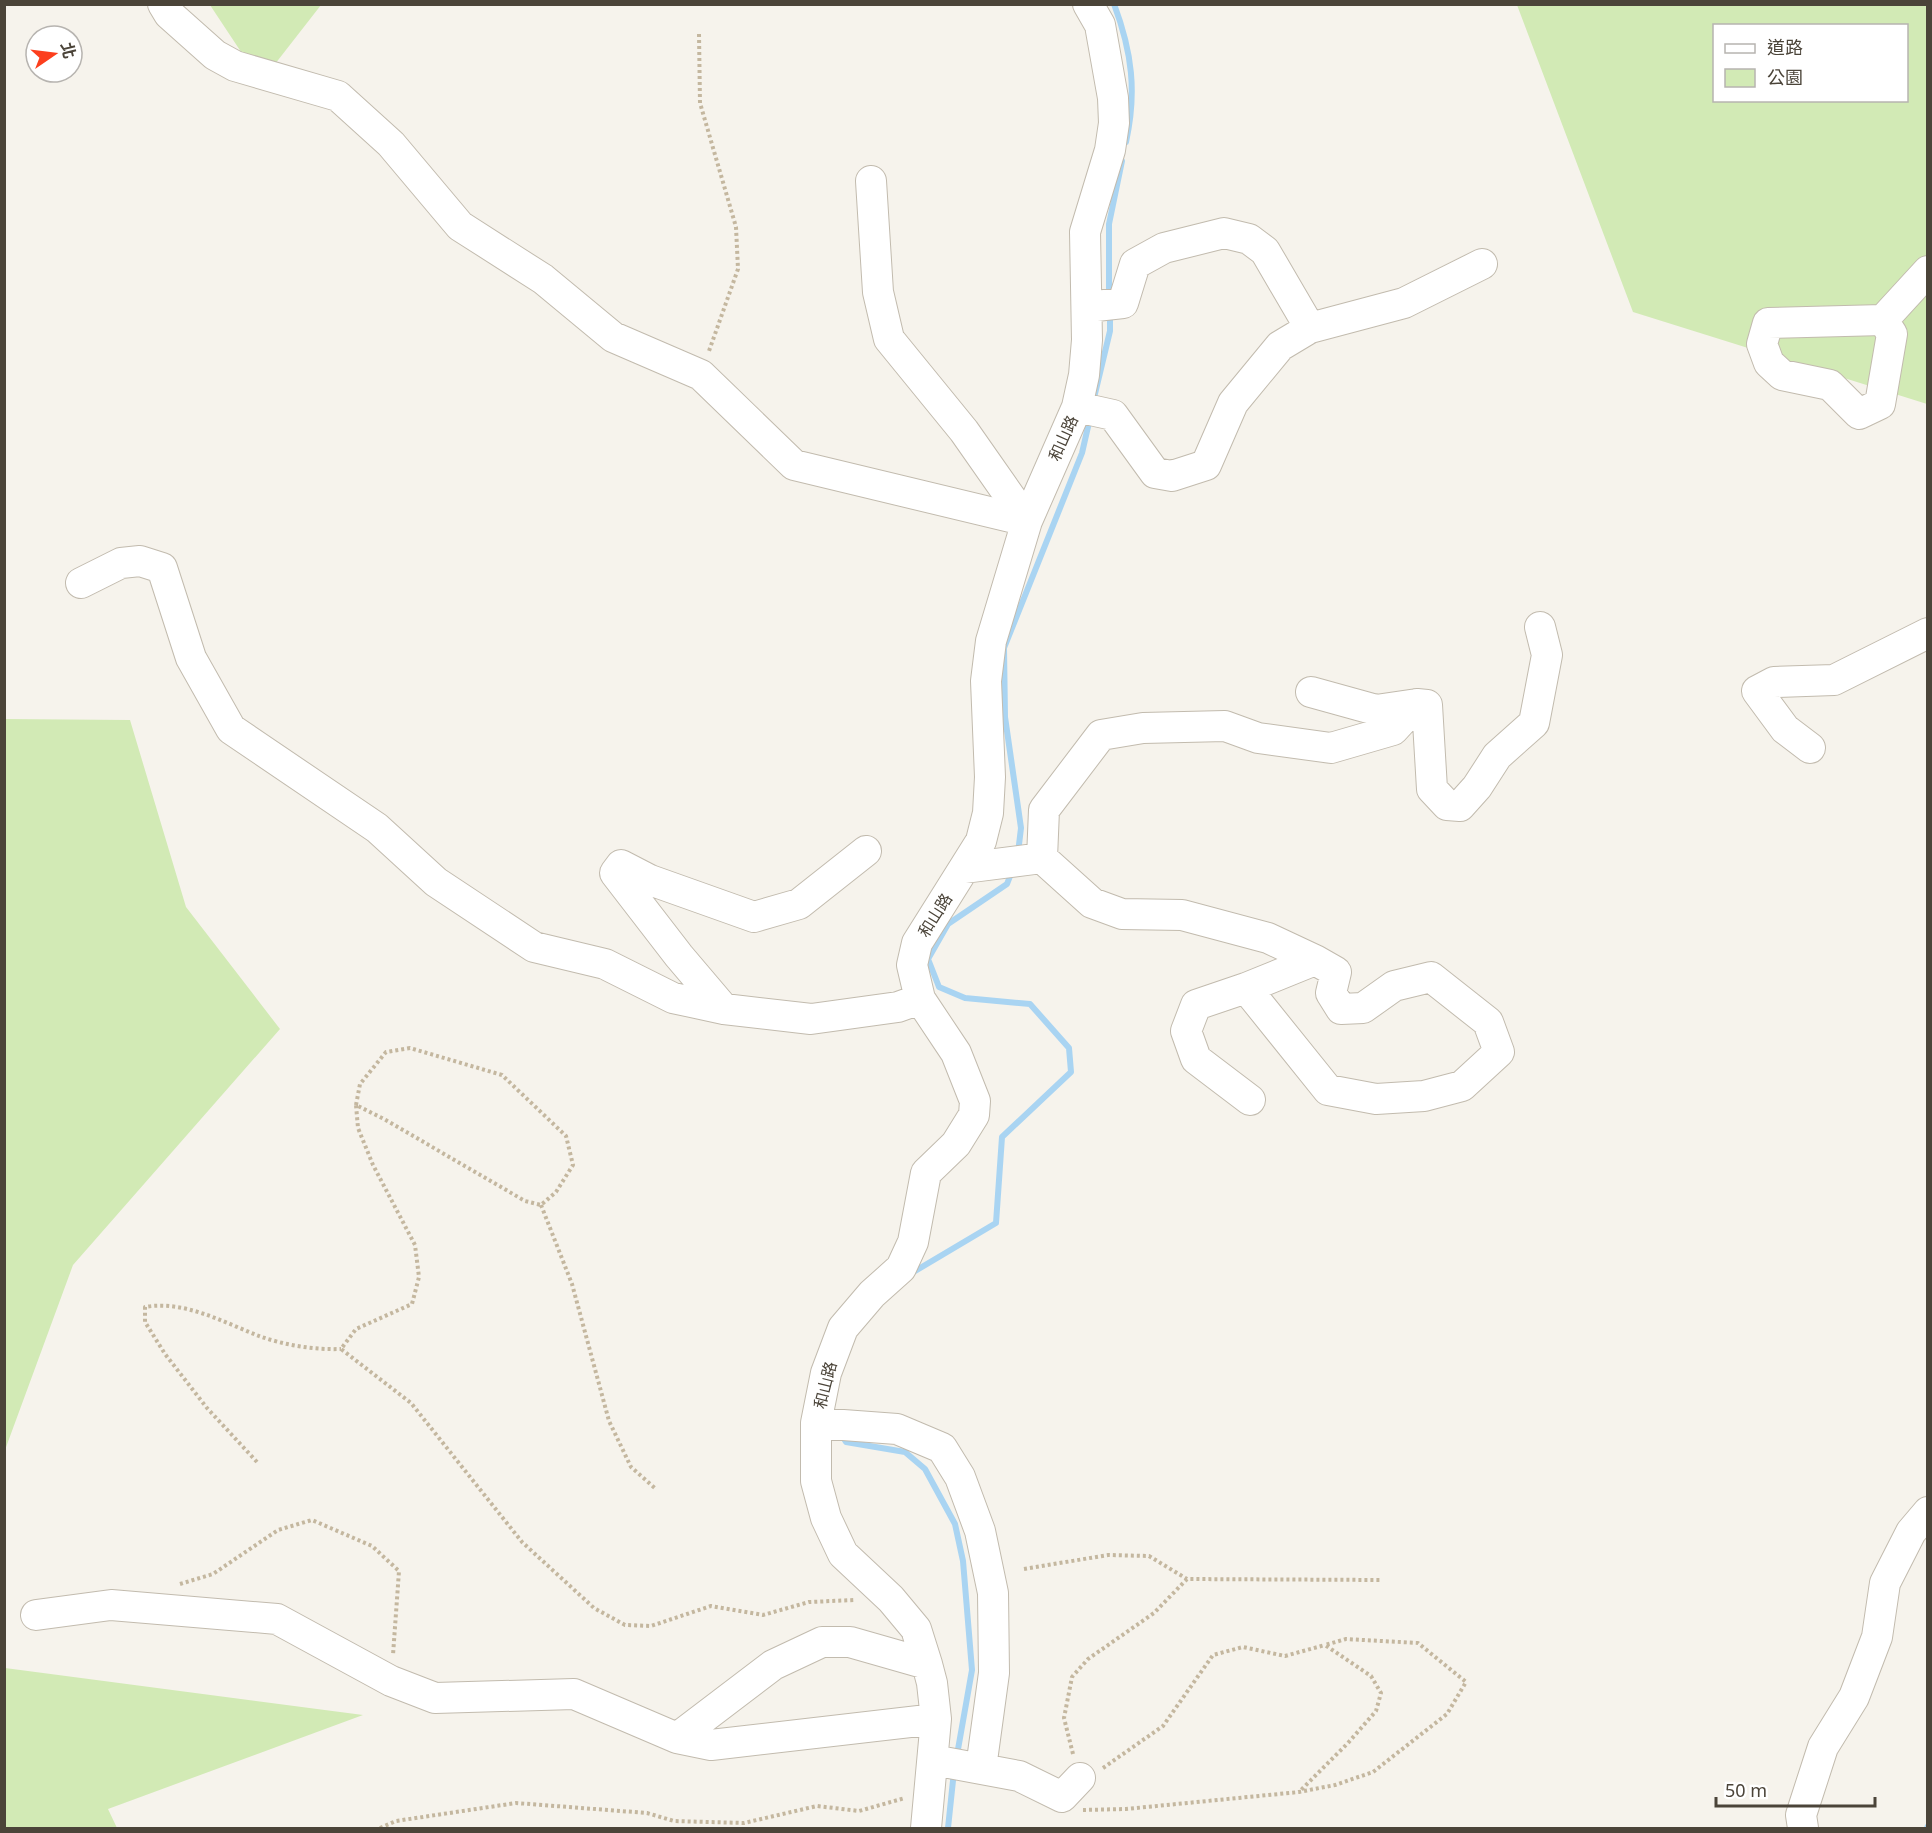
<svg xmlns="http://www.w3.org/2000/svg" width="1932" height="1833" font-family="'Noto Sans','Noto Sans TC',sans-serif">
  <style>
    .green { fill: #d2eab5; fill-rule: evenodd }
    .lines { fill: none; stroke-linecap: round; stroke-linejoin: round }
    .stream { stroke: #a9d4f2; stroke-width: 6 }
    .minor-casing { stroke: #c2bbae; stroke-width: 32 }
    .path { stroke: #c4b79f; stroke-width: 4; stroke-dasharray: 3 3; stroke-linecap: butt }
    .minor { stroke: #fff; stroke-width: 30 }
    .labels { text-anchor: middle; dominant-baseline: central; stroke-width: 5; stroke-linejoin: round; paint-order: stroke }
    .street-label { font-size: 16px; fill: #4b4439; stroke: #fff }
  </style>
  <rect width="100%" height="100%" fill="#f6f3ec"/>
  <path class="green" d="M210 5H321L261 82Z
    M1517 5H1927V404L1633 312ZM1714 26H1906V100H1714Z
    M5 719 130 720 186 907 280 1029 73 1265 5 1450Z
    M5 1668 363 1715 108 1809 117 1828H5Z"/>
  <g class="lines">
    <path class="stream" d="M1114 4C1132 52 1137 92 1126 142
      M1109 296V224L1122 161
      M1093 402 1110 331V312
      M1018 853 1021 828 1005 717 1004 648 1082 453 1090 418
      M910 1274 996 1223 1002 1137 1071 1072 1069 1048 1030 1004 965 998 939 987 928 959 948 924 1007 884 1012 871
      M841 1434 846 1442 905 1452 925 1469 955 1524 963 1561 972 1670 957 1755
      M948 1828 954 1771
      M1927 1828 1928 1826"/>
    <g class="minor-casing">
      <path id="minor" d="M163 4 169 14 215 55 235 66 338 96 391 144 460 226 543 279 613 337 701 375 794 465 1027 521 964 431 889 339 878 292 871 181
        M1087 307 1123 303 1135 264 1164 248 1224 233 1249 239 1265 251 1310 328 1404 303 1482 264
        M1883 320 1892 334 1880 404 1859 414 1830 385 1782 375 1769 363 1762 344 1768 323 1883 320 1928 271
        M1077 407 1113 415 1155 473 1172 476 1206 465 1233 403 1280 346 1310 328
        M81 583 121 563 140 561 162 568 191 658 231 729 377 828 436 882 534 947 605 964 673 998 724 1009 811 1019 898 1007 920 999
        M1311 692 1376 710 1417 704
        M1810 748 1785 729 1757 691 1774 682 1834 680 1928 633
        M964 868 1042 858
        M1246 988 1315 960
        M724 1009 679 956 615 873 621 865 650 880 754 917 799 904 866 851
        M1250 1100 1196 1059 1186 1031 1196 1005 1246 988 1328 1090 1376 1099 1424 1096 1462 1086 1499 1052 1488 1022 1431 977 1394 986 1363 1008 1341 1009 1331 993 1336 972 1315 960 1268 938 1182 915 1122 914 1092 903 1042 858 1044 810 1101 735 1143 728 1225 726 1258 738 1331 748 1393 730 1417 704 1427 705 1432 789 1447 805 1460 806 1477 787 1497 756 1534 723 1547 655 1540 627
        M816 1423 897 1429 942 1448 960 1477 980 1531 993 1593 994 1673 981 1768
        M36 1615 111 1605 277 1619 391 1681 435 1698 574 1694 677 1738 773 1665 822 1642H850L927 1664
        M677 1738 711 1745 936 1719
        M933 1760 1019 1776 1062 1797 1080 1778
        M926 1828 936 1719 932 1683 927 1664 916 1629 891 1599 843 1554 826 1518 816 1481V1423L826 1373 843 1328 872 1294 901 1268 913 1242 926 1173 956 1144 974 1115 975 1101 956 1053 920 999 912 965 917 943 981 841 988 813 990 777 986 681 991 641 1027 521 1077 407 1084 375 1087 340 1085 232 1110 150 1114 123 1113 98 1100 25 1088 4
        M1803 1828 1801 1815 1823 1747 1854 1697 1877 1637 1885 1583 1911 1532 1928 1512"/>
    </g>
    <path class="path" d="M699 34 700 103 736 227 738 269 709 351
      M356 1105 360 1084 386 1052 410 1048 502 1075 566 1136 573 1165 556 1192 541 1205 525 1201 384 1119 356 1105 358 1128 373 1165 415 1245 419 1277 412 1304 356 1329 341 1349 411 1403 522 1542 594 1608 625 1625 651 1626 711 1606 763 1615 809 1602 855 1600
      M541 1205 572 1284 609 1421 631 1467 656 1489
      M257 1462 207 1408 165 1354 145 1322V1307C184 1300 223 1322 259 1336 284 1345 314 1350 341 1349
      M1024 1569 1108 1555 1149 1556 1187 1579 1380 1580
      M180 1584 213 1574 278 1530 312 1520 372 1546 399 1571 393 1655
      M1073 1754 1064 1718 1072 1677 1088 1659 1154 1613 1187 1579
      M1103 1768 1163 1726 1213 1655 1243 1647 1285 1656 1325 1645
      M1083 1810 1126 1809 1299 1792 1335 1785 1373 1772 1447 1714 1466 1682 1418 1643 1346 1639 1325 1645 1371 1676 1381 1693 1376 1711 1348 1743 1299 1792
      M380 1828 396 1821 516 1803 647 1813 674 1821 744 1823 817 1806 859 1811 905 1798"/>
    <use href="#minor" class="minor"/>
  </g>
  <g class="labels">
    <g class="street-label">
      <text transform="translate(1063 438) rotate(-66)">和山路</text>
      <text transform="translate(935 915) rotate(-58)">和山路</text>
      <text transform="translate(825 1385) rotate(-76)">和山路</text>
    </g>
  </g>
  <rect width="1932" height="1833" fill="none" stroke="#4b4439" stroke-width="12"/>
  <rect x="1713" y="24" width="195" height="78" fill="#ffffff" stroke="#b7b4b0" stroke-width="1.5"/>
  <rect x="1725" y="44" width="30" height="9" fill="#ffffff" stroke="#b7b4b0" stroke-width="1.5"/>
  <text x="1767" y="54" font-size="18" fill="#4b4439">道路</text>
  <rect x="1725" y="69" width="30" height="18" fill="#d2eab5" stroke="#b7b4b0" stroke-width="1.5"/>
  <text x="1767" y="84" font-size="18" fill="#4b4439">公園</text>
  <g transform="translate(54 54) rotate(76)"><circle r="28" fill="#ffffff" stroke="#b7b4b0" stroke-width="1.5"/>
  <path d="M0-4.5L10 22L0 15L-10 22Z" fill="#fc3f1d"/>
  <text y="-9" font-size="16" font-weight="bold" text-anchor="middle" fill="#4b4439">北</text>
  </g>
  <path d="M1716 1797v9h159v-9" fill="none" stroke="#4b4439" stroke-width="3"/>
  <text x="1725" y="1797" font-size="18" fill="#4b4439" stroke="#ffffff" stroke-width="4.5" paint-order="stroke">50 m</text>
</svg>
